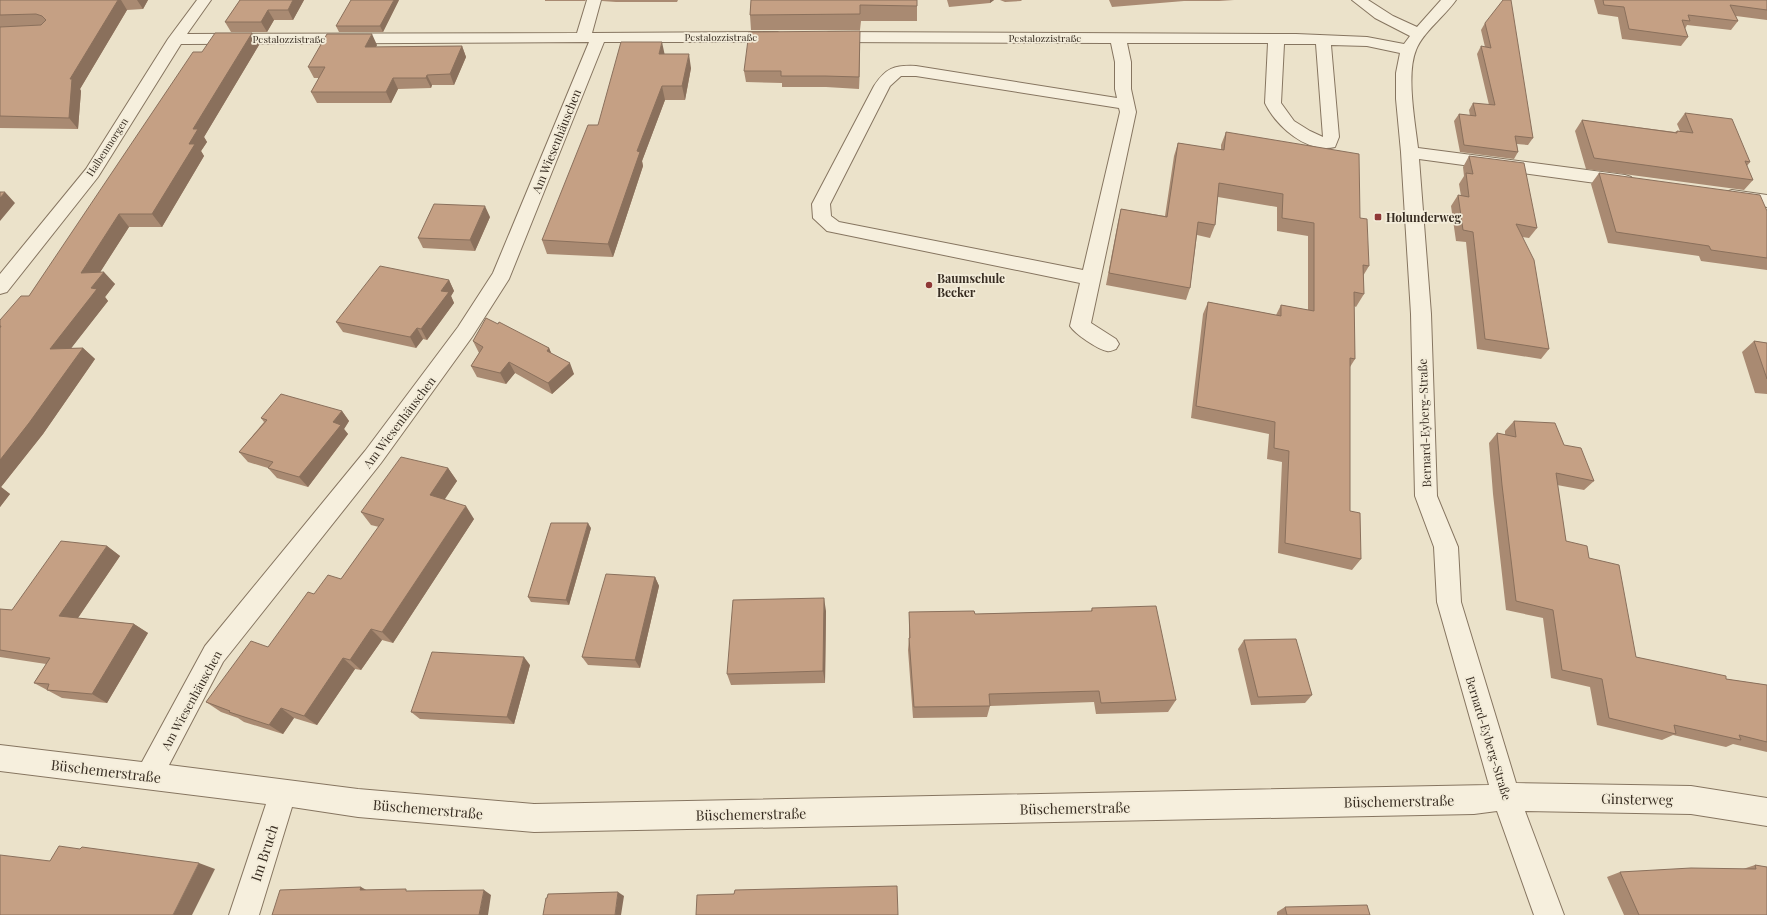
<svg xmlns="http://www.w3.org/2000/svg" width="1767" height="915" font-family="'Playfair Display',serif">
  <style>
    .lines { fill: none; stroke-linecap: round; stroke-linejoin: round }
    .minor-casing { stroke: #867560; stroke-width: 2 }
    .minor { fill: #f6efdd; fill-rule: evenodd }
    .wall { fill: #a98a72 }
    .shaded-wall { fill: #8a705c }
    .building { fill: #c5a084; stroke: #8a705c }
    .poi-dot { fill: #8f3836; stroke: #f3ecd9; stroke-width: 1.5 }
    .labels { text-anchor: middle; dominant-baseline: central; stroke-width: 3.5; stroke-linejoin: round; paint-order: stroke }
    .far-street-label { font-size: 10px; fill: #382d22; stroke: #f3ecd9 }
    .street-label { font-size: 12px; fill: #382d22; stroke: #f3ecd9 }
    .poi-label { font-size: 12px; font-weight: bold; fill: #382d22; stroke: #f3ecd9; text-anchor: start }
    .near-street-label { font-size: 14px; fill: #382d22; stroke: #f3ecd9 }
  </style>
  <rect width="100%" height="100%" fill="#ebe2ca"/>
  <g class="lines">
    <g class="minor-casing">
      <path id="minor" d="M197 0H211L187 34 577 33 587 0H601L592 33 777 32 782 34 785 37 782 40 777 42H604L509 279 472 337 381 463 223 662 169 765 358 789 534 804 1489 785 1437 602 1434 547 1415 496 1411 314 1401 152 1396 99V73L1400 53 1367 46 1331 45 1339 137 1335 147C1307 154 1276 126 1265 103L1268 43H1127L1131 62V89L1136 112 1091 323 1116 339 1119 344 1116 349C1113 350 1110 352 1107 351 1097 349 1075 334 1070 326L1080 283 827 231 813 218 812 204 874 86C886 68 894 65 916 66L1117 98 1115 89V62L1111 43 829 42 824 40 821 37 824 34 829 32 1296 34 1367 37 1404 44 1410 36 1375 18 1352 0H1368L1393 16 1417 27 1441 0H1456C1445 16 1423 32 1416 50 1406 74 1415 122 1418 148L1625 175 1631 177 1634 181 1631 185 1625 187 1419 159 1431 314 1437 496 1458 547 1461 602 1516 783 1691 786 1767 798V826L1691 814 1525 811 1564 915H1534L1497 811 1474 814 534 832 358 817 292 807 259 915H229L266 804 0 771V745L142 762 205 646 365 451 458 327 493 273 589 42 181 44 98 177 7 292 0 294V274L86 169 168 39ZM1284 44H1316L1323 137 1310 131 1294 121 1281 103ZM901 76H916L1119 108 1120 112 1083 270 839 222 831 216 830 204 890 86Z
        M1732 190 1767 195V207L1726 200 1723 196 1726 192Z"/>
    </g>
    <use href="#minor" class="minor"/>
  </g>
  <path class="wall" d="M0 0H148L143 9 127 10 80 89 81 91 78 129 0 128V27L14 26 0 27Z
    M240 0H304L293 20H274L267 32H231L225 22Z
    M399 0 383 32H339L336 26Z
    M545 0H586L585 1H545Z
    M602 0H678L677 2H616L602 1Z
    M751 0 917 6V21H861L860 30H751L750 15Z
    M947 0H994L990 3 949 7Z
    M1000 0H1022L1021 1 1005 2Z
    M1109 0H1234L1219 1H1184L1112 7Z
    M1594 0H1767V20L1736 16 1738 21 1731 30 1687 25 1685 29 1688 37 1681 46 1622 39 1618 17 1598 14Z
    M1485 23 1533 138 1528 145 1517 144 1518 152 1514 159 1460 152 1454 121 1459 114 1470 116 1469 110 1473 103 1489 105 1477 54 1481 46 1485 47 1481 30Z
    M252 33 259 45 204 137 207 142 201 151 204 156 162 227H129L100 272 115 284 105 297 108 301 71 348H83L95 359 43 434 1 487 10 494 0 507V320L29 296 202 52Z
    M860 43 859 89 826 87H782V83L746 82 744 71Z
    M377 45 376 47 462 46 466 57 454 85H432L431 88 398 89 391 103H317L311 92 319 78H314L308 67Z
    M664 54 691 68 685 100H665L642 161 643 166 613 257 547 254 542 240Z
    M1685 113 1750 162 1747 166 1753 180 1744 190 1586 169 1575 131 1582 120 1675 132 1677 131H1680L1677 124Z
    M1226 132 1360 218 1369 266 1363 276 1364 294 1356 307 1354 306 1355 359 1350 367V511L1361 559 1352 570 1278 553 1282 462 1267 459 1269 434 1191 418 1203 314 1208 302 1276 315 1281 305 1308 310V236L1277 231V207L1218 197 1215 225 1210 238 1197 235 1190 288 1186 300 1106 285 1118 222 1121 209 1165 216 1174 156 1178 143 1221 150V145Z
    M1469 156 1537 228 1529 238 1522 237 1549 349 1541 359 1477 349 1466 242 1456 241 1451 206 1458 195 1461 196 1459 184 1464 176 1463 167Z
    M1599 173 1767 211V270L1701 261 1699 256 1608 243 1591 184Z
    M490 217 475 251 423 248 418 238Z
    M449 280 454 291 451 296 454 303 427 340 423 339 416 348 343 332 336 322Z
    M498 324 549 348 551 353 574 374 552 394 515 373 506 384 477 377 471 366 479 353 473 341Z
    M1754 341 1767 343V394L1755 393 1742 352Z
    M342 411 349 421 344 429 348 434 308 487 277 478 268 468 248 462 239 452 264 422 261 418Z
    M1514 421 1564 445 1594 481 1584 490 1557 485 1566 541 1589 558 1636 657 1726 679 1767 685V752L1733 744 1726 747 1673 735 1662 740 1597 725 1590 687 1551 678 1543 618 1506 610 1493 494 1489 443 1497 433 1505 435V431Z
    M448 468 457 481 444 499 474 519 393 643 382 640 361 670 355 669 317 725 294 718 283 734 244 722 238 718 221 712 206 702 268 647 314 594 341 579 379 527 371 525 361 512Z
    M591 528 569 605 531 602 528 597Z
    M107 546 120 556 78 618 134 624 148 633 107 703 62 698 34 683 46 664 0 657V658V609L12 610Z
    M655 577 659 586 640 668 588 665 582 657Z
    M1092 608 1176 700 1168 712 1096 714 1094 702 990 706 987 717 913 718 908 650 909 638V612L975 614 1091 611Z
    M826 611 825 683 731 685 727 674Z
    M1244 640 1312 695 1305 703 1251 705 1238 649Z
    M530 665 514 724 420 719 411 712Z
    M1755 865 1767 867V915H1624L1607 877 1620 872 1743 869Z
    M1285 907 1370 915H1277V912Z"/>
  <path class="shaded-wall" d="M118 0H121L127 10 80 89 81 91 78 129 69 118 70 79Z
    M137 0H148L143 9Z
    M293 0H304L293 20 288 10Z
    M394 0H399L383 32 380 26Z
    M990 0H994L990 3Z
    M268 10 274 20 267 32 261 22Z
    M860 31V43L859 89V77Z
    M252 33 259 45 204 137 207 142 201 151 204 156 162 227 152 214 189 144 193 129Z
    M372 34 377 45 370 58 365 47Z
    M662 42 665 56 659 54Z
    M462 46 466 57 454 85 450 74Z
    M689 54 691 68 685 100 682 86Z
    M427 75 432 85 431 88 426 78Z
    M393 78 398 89 391 103 386 92Z
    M662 86 665 100 642 161 643 166 613 257 608 244 637 151Z
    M5 192 15 203 0 221V198Z
    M485 206 490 217 475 251 470 240Z
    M119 214 129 227 92 285 81 273Z
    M104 272 115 284 105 297 108 301 62 360 50 349 91 288Z
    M449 280 454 291 451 296 454 303 427 340 421 329 441 291Z
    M417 328 423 339 416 348 410 337Z
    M83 348 95 359 43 434 1 487 10 494 0 507V460Z
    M549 348 554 359 547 351Z
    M509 362 515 373 506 384 500 373Z
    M570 363 574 374 552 394 548 383Z
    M342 411 349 421 344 429 348 434 308 487 299 477 333 422Z
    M448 468 457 481 439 508 430 495Z
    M466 506 474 519 393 643 382 632Z
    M588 523 591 528 569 605 566 600Z
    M107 546 120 556 73 625 59 616Z
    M655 577 659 586 640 668 635 660Z
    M824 598 826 611 825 683 823 671Z
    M134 624 148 633 107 703 92 694Z
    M371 629 382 640 361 670 350 660Z
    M524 657 530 665 514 724 507 717Z
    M343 658 355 669 317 725 304 716Z
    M281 708 294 718 283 734 269 725Z
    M199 863 215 869 192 915H173Z
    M361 887 370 892 360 890Z
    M484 890 491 895 488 915H479Z
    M618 892 624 896 621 915H615Z"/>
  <path class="building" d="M0 0H118L70 79H72L69 118 0 116V27L41 25 46 20 42 16 36 14 0 15Z
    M240 0H293L288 10H268L261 22H225Z
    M351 0H394L380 26H336Z
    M751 0H917V6L860 5V14L750 15Z
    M1503 0H1511L1533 138 1515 136 1518 152 1464 145 1459 114 1476 116 1473 103 1495 105 1481 46 1491 48 1485 23Z
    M1603 0H1767V10L1730 5 1738 21 1688 15 1690 21 1682 20 1688 37 1629 29 1624 7 1604 5Z
    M860 31 859 77 825 76H781V71H744L749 32Z
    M215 33H252L193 129H198L189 144H195L152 214H119L81 273 104 272 91 288 97 289 50 349 83 348 29 423 0 460V328L1 326H0V320L21 296H29L193 52H202Z
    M327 34H372L365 47 462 46 450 74 427 75 426 78H393L386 92H311L325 67H308Z
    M621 42H662L659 54H689L682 86H662L637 151 640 152 608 244 542 240 588 125H598Z
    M1685 113 1732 119 1750 162 1745 161 1753 180 1594 158 1582 120 1677 133V131L1693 133Z
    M1226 132 1359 154 1360 218 1367 219 1369 266 1363 265 1364 294 1354 292 1355 359 1350 358V511L1360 513 1361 559 1285 543 1289 451 1274 448 1275 422 1196 406 1208 302 1281 316V305L1314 311V223L1282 218 1283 194 1219 183 1215 225 1198 222 1190 288 1109 273 1121 209 1167 217 1178 143 1224 150Z
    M1469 156 1524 163 1537 228 1516 224 1534 260 1549 349 1485 339 1473 232 1463 230 1458 195 1469 197 1466 173 1473 174Z
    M1599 173 1760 195 1767 211V258L1711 250 1709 246 1616 232Z
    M0 192H5L0 198Z
    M434 204 485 206 470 240 418 238Z
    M380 266 449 280 441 291 449 292 421 329 417 328 410 337 336 322Z
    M486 318 498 324 499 322 549 348 547 351 570 363 548 383 509 362 500 373 471 366 483 347 473 341Z
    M1754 341 1767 343V379Z
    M281 394 342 411 333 422 341 425 299 477 268 468 273 462 239 452 267 420 261 418Z
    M1514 421 1555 423 1564 445 1581 448 1594 481 1556 473 1566 541 1587 546 1589 558 1619 565 1636 657 1726 676V679L1767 685V742L1739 735 1741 740 1674 725 1676 734 1609 718 1602 679 1562 670 1553 610 1516 601 1502 485 1497 433 1516 437Z
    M401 457 448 468 430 495 466 506 382 632 371 629 350 660 343 658 304 716 281 708 269 725 229 712 230 711 206 702 251 641 268 647 308 592 314 594 328 575 341 579 384 519 361 512Z
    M551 523H588L566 600 528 597Z
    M61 541 107 546 59 616 134 624 92 694 47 690 49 684 34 683 50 658 0 650V609L12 610Z
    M606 574 655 577 635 660 582 657Z
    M824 598 823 671 727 674 733 600Z
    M1156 606 1176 700 1101 703 1099 691 989 694 990 706 914 707 909 638H910L909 612 974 611 975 614 1092 611V608Z
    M1296 639 1312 695 1258 697 1244 640Z
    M432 652 524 657 507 717 411 712Z
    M59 846 80 849 82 847 199 863 173 915H0V855L50 861Z
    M1755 865 1767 867V915H1639L1620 872 1691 868 1756 869Z
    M897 886 898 915H696L697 895 734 894 735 890Z
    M361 887 360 890 406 889V891L484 890 479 915H272L280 890Z
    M618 892 615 915H543L546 898H547L548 894Z
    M1367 905 1370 915H1287L1285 907Z"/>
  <g class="poi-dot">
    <rect x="1374" y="213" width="8" height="8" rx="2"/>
    <circle cx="929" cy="285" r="4"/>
  </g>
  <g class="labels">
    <g class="far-street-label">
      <text x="721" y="37">Pestalozzistraße</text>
      <text x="1045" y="38">Pestalozzistraße</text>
      <text x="289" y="39">Pestalozzistraße</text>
      <text transform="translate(107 147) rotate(-57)">Halbenmorgen</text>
    </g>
    <g class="street-label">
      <text transform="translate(556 141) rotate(-68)">Am Wiesenhäuschen</text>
      <text transform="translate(399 422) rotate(-53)">Am Wiesenhäuschen</text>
      <text transform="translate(1424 423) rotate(-92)">Bernard-Eyberg-Straße</text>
      <text transform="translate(191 700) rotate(-61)">Am Wiesenhäuschen</text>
      <text transform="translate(1489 738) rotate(73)">Bernard-Eyberg-Straße</text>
    </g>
    <g class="poi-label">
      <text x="1386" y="217">Holunderweg</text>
      <text x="937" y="278">Baumschule<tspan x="937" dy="14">Becker</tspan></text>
    </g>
    <g class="near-street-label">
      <text transform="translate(106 771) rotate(7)">Büschemerstraße</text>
      <text transform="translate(1637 799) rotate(1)">Ginsterweg</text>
      <text transform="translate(1399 801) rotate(-1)">Büschemerstraße</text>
      <text transform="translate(1075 808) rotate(-1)">Büschemerstraße</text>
      <text transform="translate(428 809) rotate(5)">Büschemerstraße</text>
      <text transform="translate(751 814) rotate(-1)">Büschemerstraße</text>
      <text transform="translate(264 853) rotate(-72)">Im Bruch</text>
    </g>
  </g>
</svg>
